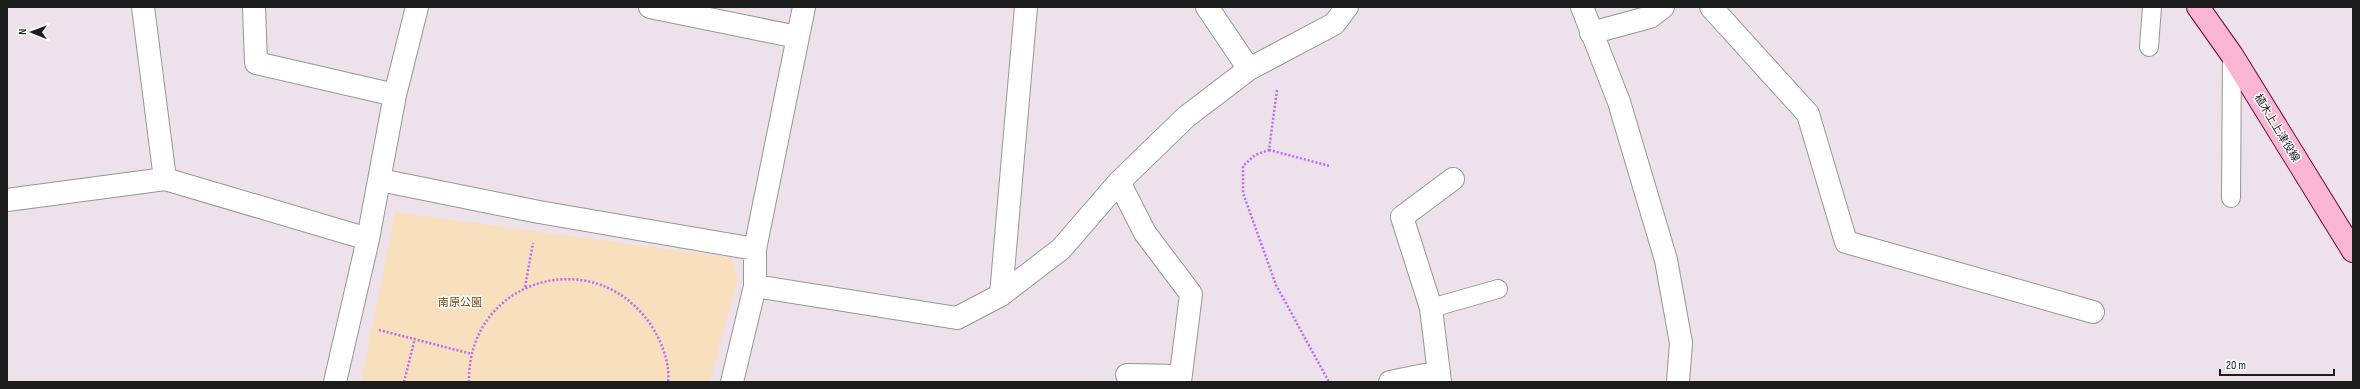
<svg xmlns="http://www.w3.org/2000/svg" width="2360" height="389" font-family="'Sofia Sans Condensed','Noto Sans JP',sans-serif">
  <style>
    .park { fill: #f8dfbe }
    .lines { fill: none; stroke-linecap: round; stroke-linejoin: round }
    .service-casing { stroke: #969696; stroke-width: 20 }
    .minor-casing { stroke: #969696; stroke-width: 24 }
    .secondary-casing { stroke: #700731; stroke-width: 24 }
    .path { stroke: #bd69f7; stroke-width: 2.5; stroke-dasharray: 2 2; stroke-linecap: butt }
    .service { stroke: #fff; stroke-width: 18 }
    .minor { stroke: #fff; stroke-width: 22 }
    .secondary { stroke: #f8b5d4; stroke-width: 22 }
    .labels { text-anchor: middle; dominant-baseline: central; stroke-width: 3; stroke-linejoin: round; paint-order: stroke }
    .street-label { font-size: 11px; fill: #1c1c1c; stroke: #fff }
    .park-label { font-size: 11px; fill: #77490d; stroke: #fff }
  </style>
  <rect width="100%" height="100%" fill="#ede2ec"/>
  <path class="park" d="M395 212 732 258 738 279 710 382H361Z"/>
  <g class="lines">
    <g class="service-casing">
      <path id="service" d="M2149 47 2152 7
        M2231 198 2232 55
        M1431 308 1498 289"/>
    </g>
    <g class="minor-casing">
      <path id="minor" d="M143 7 165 179
        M254 7 256 63 395 95
        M650 7 797 37
        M1207 7 1249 69
        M1582 7 1619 102 1666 260 1681 343 1678 382
        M1711 7 1808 114 1846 242 2093 312
        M1591 33 1650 17 1663 7
        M380 180 539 212 755 249
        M1119 182 1145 233 1191 294 1180 382
        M7 200 165 179 368 239
        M755 286 957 318 1001 295 1026 7
        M1001 295 1061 249 1119 182 1186 117 1249 69 1334 24 1347 7
        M1127 375 1180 376
        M335 382 368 239 395 95 417 7
        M732 382 755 286V249L804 7
        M1390 382 1439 372
        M1440 382 1431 308 1402 217 1453 179"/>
    </g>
    <g class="secondary-casing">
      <path id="secondary" d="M2198 7 2232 55 2353 251"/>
    </g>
    <path class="path" d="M1277 90 1269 150 1255 155 1243 166V193L1276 285 1329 382
      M1269 150 1330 166
      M525 287 533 243
      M379 330 472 354
      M404 382 415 338
      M469 382C467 277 600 240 654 330 663 345 670 365 668 382"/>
    <use href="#service" class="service"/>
    <use href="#minor" class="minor"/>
    <use href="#secondary" class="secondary"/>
  </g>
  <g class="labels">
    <g class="street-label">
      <text transform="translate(2277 128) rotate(59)">植木上上津役線</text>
    </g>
    <g class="park-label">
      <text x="460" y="302">南原公園</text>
    </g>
  </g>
  <rect width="2360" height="389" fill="none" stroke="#1c1c1c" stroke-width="16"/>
  <g transform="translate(32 32) rotate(271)" stroke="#ffffff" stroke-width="3" paint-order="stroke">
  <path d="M0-3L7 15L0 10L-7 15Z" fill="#1c1c1c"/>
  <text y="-6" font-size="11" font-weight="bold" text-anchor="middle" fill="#1c1c1c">N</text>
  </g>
  <path d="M2220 369v6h114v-6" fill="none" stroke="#1c1c1c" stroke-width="2"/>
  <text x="2226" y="369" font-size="12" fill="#1c1c1c" stroke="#ffffff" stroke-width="3" paint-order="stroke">20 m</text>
</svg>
